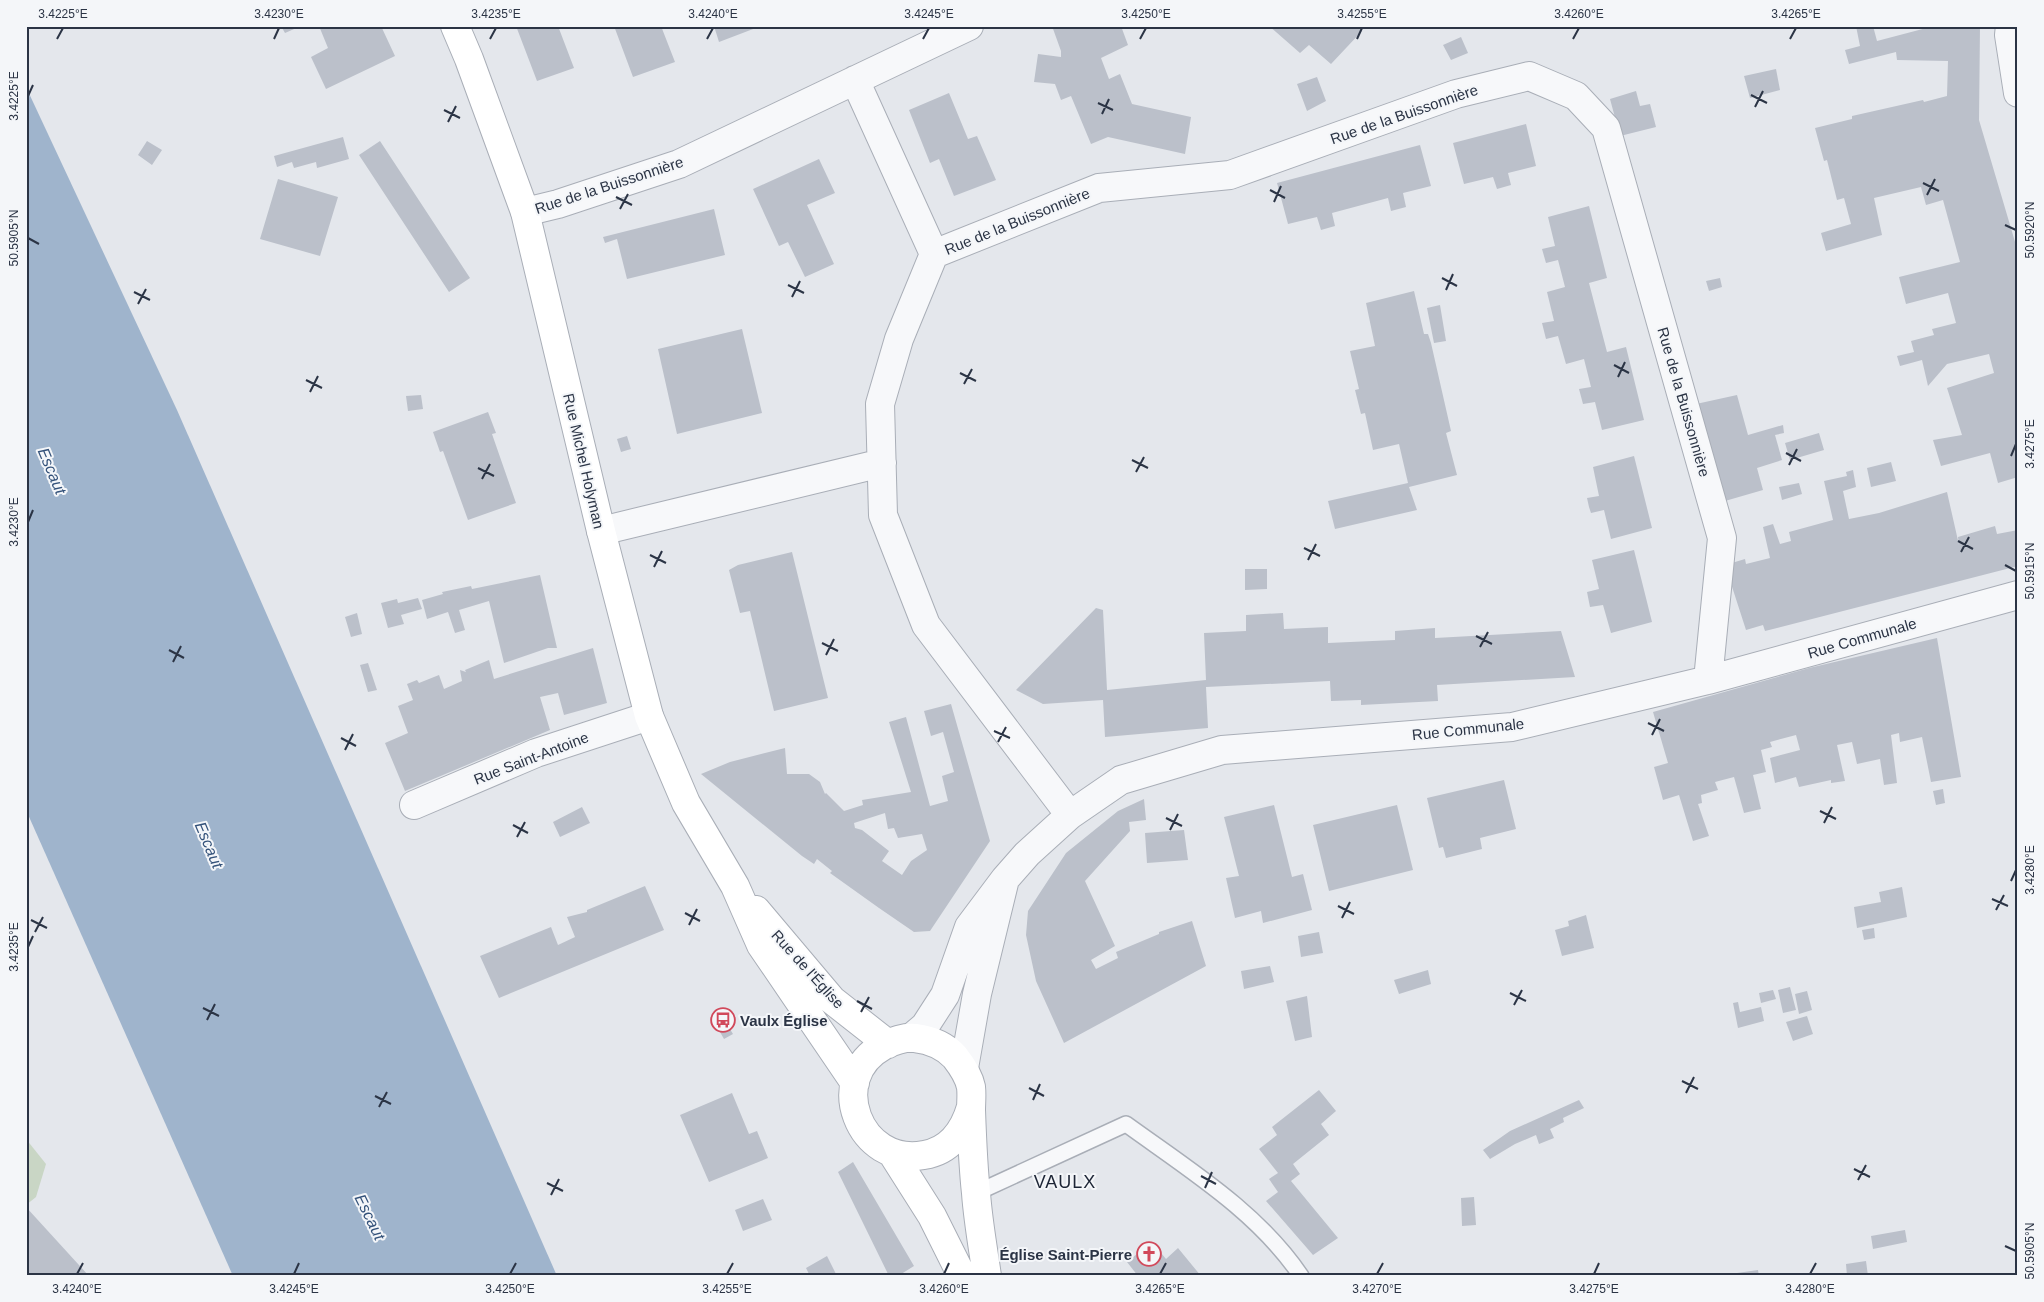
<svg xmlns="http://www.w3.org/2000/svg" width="2044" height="1302" font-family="Arial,sans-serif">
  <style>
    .green { fill: #c9d6c5 }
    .water { fill: #9fb4cc }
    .building { fill: #bbc0ca; fill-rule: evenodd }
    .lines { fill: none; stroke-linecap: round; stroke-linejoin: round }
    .lane-casing { stroke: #a9aeb7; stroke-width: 18 }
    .street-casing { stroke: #a9aeb7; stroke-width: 30 }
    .secondary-casing { stroke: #a9aeb7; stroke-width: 30 }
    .lane { stroke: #f7f8fa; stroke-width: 15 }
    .street { stroke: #f7f8fa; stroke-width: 28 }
    .secondary { stroke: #fff; stroke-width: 28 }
    .ticks { fill: none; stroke: #2b3445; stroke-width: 2 }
    .labels { text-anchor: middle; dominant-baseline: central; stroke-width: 4; stroke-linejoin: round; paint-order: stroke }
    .street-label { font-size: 15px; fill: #2b3445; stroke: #f4f6f9 }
    .poi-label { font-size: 15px; font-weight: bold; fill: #2b3445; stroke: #f4f6f9; text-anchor: start }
    .water-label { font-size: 16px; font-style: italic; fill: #34527a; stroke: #f4f6f9 }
    .quarter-label { font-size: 18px; letter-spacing: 1px; fill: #1d2536; stroke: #f4f6f9 }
    .neatline { fill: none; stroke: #2b3445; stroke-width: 2 }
    .ticks-label { font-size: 12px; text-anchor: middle; fill: #2b3445 }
  </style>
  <rect width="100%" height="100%" fill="#e4e7ec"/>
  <path class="green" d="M26 1139 46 1164 36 1197 26 1205Z"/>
  <path class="water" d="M26 87 177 410 557 1276H233L26 810Z"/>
  <path class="building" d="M281 26H301L285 33Z
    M319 26H355L356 28 381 26 395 56 326 89 311 57 328 48Z
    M516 26H558L574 68 537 81Z
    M614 26H661L675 62 633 77Z
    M714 26H761L719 42Z
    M1052 26H1121L1128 45 1101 58 1109 79 1120 74 1132 104 1191 117 1185 154 1108 137 1091 144 1071 96 1061 100 1055 84 1034 82 1038 54 1061 57V51Z
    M1269 26H1357L1362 31 1331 64 1309 45 1300 53Z
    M1856 26H1873L1877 41 1934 26H1980L1979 120 2018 252V477L1998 483 1990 453 1941 466 1933 440 1962 435 1947 388 1994 373 1989 354 1947 364 1928 386 1922 360 1900 366 1897 356 1914 352 1911 341 1934 335 1932 329 1956 323 1948 293 1906 304 1899 277 1960 262 1943 200 1926 205 1921 187 1874 198 1882 235 1826 251 1821 233 1851 224 1844 198 1837 200 1827 160 1824 161 1815 128 1852 119V116L1923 100 1924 102 1947 96 1948 61 1897 60 1896 52 1849 64 1845 50 1860 46Z
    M1461 37 1468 53 1451 60 1443 45Z
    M1776 69 1780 90 1750 98 1744 76Z
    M1317 77 1326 101 1307 111 1297 84Z
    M1636 91 1640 106 1650 104 1656 127 1620 136 1610 99Z
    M949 93 968 139 977 136 996 180 954 196 939 159 930 163 909 110Z
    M1526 124 1536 166 1508 173 1511 185 1497 189 1493 177 1464 184 1453 143Z
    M343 137 349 159 317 168 316 162 294 168 292 162 277 167 274 156Z
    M147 141 162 150 152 165 138 155Z
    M380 141 470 278 449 292 359 155Z
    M1420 145 1431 186 1403 193 1406 207 1391 211 1388 198 1332 213 1335 226 1321 230 1317 217 1288 224 1277 183Z
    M819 159 835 193 807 205 834 264 805 277 788 242 779 246 753 189Z
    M278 179 338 197 320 256 260 239Z
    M1589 206 1607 278 1589 283 1607 352 1626 347 1644 420 1602 430 1595 402 1583 404 1579 389 1591 387 1584 359 1566 364 1558 336 1546 339 1542 323 1554 321 1547 292 1565 287 1558 260 1546 263 1542 249 1555 246 1548 217Z
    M714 209 725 255 627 279 617 239 605 243 603 237Z
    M1720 278 1722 287 1709 291 1706 281Z
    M1414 291 1424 334H1428L1431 343 1451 431 1446 433 1457 475 1409 487 1417 510 1335 529 1328 501 1408 483 1399 444 1373 450 1365 413 1361 414 1355 390 1359 389 1350 351 1375 346 1366 303Z
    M1440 305 1446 341 1434 343 1427 308Z
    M742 329 762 413 677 434 658 349Z
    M421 395 423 409 408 411 406 396Z
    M1737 395 1748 435 1783 425 1784 433 1775 435 1782 460 1757 468 1763 490 1725 501 1696 404Z
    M488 412 496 433 492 434 516 503 468 520 443 451 440 452 433 432Z
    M1819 433 1824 450 1790 460 1785 443Z
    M627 436 631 449 621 452 617 439Z
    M1634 456 1652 528 1611 539 1604 510 1591 513 1589 507 1587 498 1599 496 1593 467Z
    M1891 462 1896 481 1871 487 1867 468Z
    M1853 470 1856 487 1843 491 1849 519 1879 513 1947 492 1959 545 1958 537 1995 526 1997 534 2018 530V566L1765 631 1763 625 1746 630 1725 565 1745 559 1746 564 1770 558 1763 527 1773 524 1780 544 1791 541 1789 532 1833 520 1824 481 1847 476 1846 472Z
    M1799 483 1802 494 1782 500 1779 487Z
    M1634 550 1652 622 1611 633 1603 605 1590 607 1587 592 1599 589 1592 560Z
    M792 552 828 698 774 711 750 611 740 613 729 570 738 565Z
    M1245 569H1267V589L1245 590Z
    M540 575 557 648H548L504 663 489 601 459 610 465 630 455 633 448 612 427 619 422 600 443 594 442 592 471 586 472 589Z
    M418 598 422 609 401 615 404 624 388 628 381 603 397 599 398 603Z
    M1096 608 1103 610 1107 690 1206 680 1204 633 1246 631V615L1283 613 1284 629 1328 627V643L1395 640V631L1435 628V638L1561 631 1575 677 1437 685 1438 701 1361 705V700L1331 701 1330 681 1206 687 1208 728 1105 737 1103 700 1043 704 1016 690Z
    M357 613 362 634 351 637 345 617Z
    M1937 638 1961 777 1931 782 1922 737 1900 742 1899 733 1891 735 1897 783 1884 785 1880 759 1857 764 1852 742 1837 745 1845 781 1831 783V780L1799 787 1796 777 1775 783 1770 758 1800 750 1796 735 1770 742 1772 747 1761 750 1766 772 1753 775 1761 809 1744 813 1734 777 1715 782 1718 790 1701 795 1702 803 1698 804 1709 836 1693 841 1679 795 1663 800 1654 767 1668 763 1653 712 1809 668Z
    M593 648 607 703 564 715 558 693 540 697 550 730 405 791 385 743 408 733 398 706 413 700 407 684 417 680 419 683 439 675 444 689 462 681 460 670 466 672 465 670 489 660 494 679Z
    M368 663 377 690 368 692 360 665Z
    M951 704 990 841 930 931 914 932 879 908 830 873 832 871 817 859 814 864 802 856 701 774 730 762 785 748 787 774H809L820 782 825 794 826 793 844 811 863 805 862 800 911 792 889 722 906 717 930 806 948 801 942 776 954 772 943 732 931 736 924 711ZM885 813 888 829 894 828 898 838 922 834 927 850 911 861 902 875 882 861 889 851 862 830 855 828 854 823Z
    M1504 780 1516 829 1480 838 1482 849 1446 858 1443 847 1439 848 1427 798Z
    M1943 789 1945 803 1936 805 1933 791Z
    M1144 799 1146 820 1129 822 1130 831 1085 881 1115 946 1091 960 1096 969 1118 958 1116 952 1159 934V932L1192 921 1206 966 1064 1043 1036 981 1026 935 1028 911 1066 853 1118 811Z
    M1274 805 1292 877 1303 874 1312 910 1263 923 1261 911 1235 918 1226 878 1239 876 1224 817Z
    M1397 805 1413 870 1329 891 1313 825Z
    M582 807 590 823 560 837 553 822Z
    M1184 830 1188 860 1147 863 1145 833Z
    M645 886 664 930 499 998 480 956 551 927 558 945 575 937 567 917 587 912V910Z
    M1902 887 1907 917 1857 928 1854 907 1881 902 1879 892Z
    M1586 915 1594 948 1562 956 1555 930 1569 926 1568 921Z
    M1874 928 1875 938 1864 940 1862 930Z
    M1319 932 1323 953 1301 957 1298 936Z
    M1270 966 1274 982 1244 989 1241 971Z
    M1428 970 1431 984 1399 994 1394 980Z
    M1790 987 1796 1010 1783 1013 1778 990Z
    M1773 990 1776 999 1761 1003 1759 993Z
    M1807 991 1812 1010 1799 1014 1795 994Z
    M1307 996 1312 1037 1295 1041 1286 1001Z
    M1738 1002 1740 1012 1761 1007 1764 1021 1738 1028 1733 1003Z
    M1807 1016 1813 1034 1793 1041 1786 1022Z
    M725 1021 733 1034 724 1039 716 1025Z
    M1319 1090 1336 1111 1321 1124 1329 1135 1293 1164 1300 1174 1291 1181 1338 1238 1313 1255 1266 1201 1278 1192 1269 1179 1278 1173 1259 1149 1277 1135 1272 1127Z
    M732 1093 749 1134 757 1131 768 1158 709 1182 680 1115Z
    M1579 1100 1584 1108 1563 1118 1564 1122 1550 1129 1554 1138 1539 1144 1536 1135 1515 1144 1490 1159 1483 1150 1510 1131Z
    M853 1162 914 1266 898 1276H889L838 1172Z
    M1474 1197 1476 1225 1462 1226 1461 1198Z
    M763 1199 772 1220 743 1231 735 1210Z
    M26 1207 89 1276H26Z
    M1905 1230 1907 1242 1873 1249 1871 1236Z
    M1152 1242 1166 1259 1178 1248 1201 1276H1138L1127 1262Z
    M827 1256 837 1276H810L806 1268Z
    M1866 1261 1868 1276H1847L1846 1264Z
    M1758 1270 1759 1276H1737V1273Z"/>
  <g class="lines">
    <g class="lane-casing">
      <path id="lane" d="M976 1193 1126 1124C1188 1169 1258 1212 1301 1276"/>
    </g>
    <g class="street-casing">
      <path id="street" d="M2010 26 2009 35 2018 93
        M855 80 934 254
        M525 212 558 204 679 164 969 26
        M601 531 882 463
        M414 805 536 753 649 716
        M1070 815 926 625 883 515 880 404 899 339 934 254 1099 188 1230 175 1456 94 1529 76 1576 96 1606 128 1722 538 1708 680
        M1005 879 1027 854 1070 815 1121 780 1222 750 1512 727 1708 680 2018 595
        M911 1038 925 1026 945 995 969 927 1005 879 977 994 964 1068"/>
    </g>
    <g class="secondary-casing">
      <path id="secondary" d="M455 26 469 59 525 212 601 531 649 716 686 803 735 886 761 945 855 1083
        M756 910 832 1000 888 1044
        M971 1107C964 1131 950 1151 924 1155 859 1167 825 1078 883 1046 892 1041 905 1037 915 1038 931 1040 945 1046 955 1057 962 1066 969 1077 971 1087 972 1095 971 1103 971 1110 972 1138 973 1166 976 1193 978 1221 983 1248 987 1276
        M892 1153 932 1216 962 1276"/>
    </g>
    <use href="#lane" class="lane"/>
    <use href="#street" class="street"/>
    <use href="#secondary" class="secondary"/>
  </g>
  <path class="ticks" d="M57 39 63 28M274 39 279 28M490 39 496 28M707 39 713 28M923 39 929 28M1140 39 1146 28M1357 39 1362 28M1573 39 1579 28M1790 39 1796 28M1751 95 1767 103M28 96 33 85M1098 103 1113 110M1755 107 1763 91M444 110 460 118M1102 114 1109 99M448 122 456 106M1923 183 1939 191M1270 190 1285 198M1927 195 1935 179M616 197 632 205M1274 202 1281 186M620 209 628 194M2005 225 2016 230M28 238 39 244M1442 278 1457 286M788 285 804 293M1446 290 1453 274M134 292 150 300M792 297 800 281M138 304 146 289M1614 365 1629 373M960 373 976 381M1618 377 1625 362M306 380 322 388M964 384 972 369M310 392 318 376M1786 453 1801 461M2011 456 2016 444M1132 460 1148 468M1789 465 1797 449M478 468 494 476M1136 472 1144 457M482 479 490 464M28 522 33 510M1958 541 1973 549M1304 548 1320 556M1961 552 1969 537M650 555 666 563M1308 560 1316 544M2005 565 2016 571M654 567 662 551M1476 636 1492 644M822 643 838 651M1480 647 1488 632M169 650 184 658M826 655 834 639M173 662 181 646M1648 723 1664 731M994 731 1010 738M1652 735 1660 719M341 738 356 746M998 742 1006 727M345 750 353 734M1820 811 1836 819M1166 818 1182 826M1824 823 1832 807M513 825 528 833M1170 830 1178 814M517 837 525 822M2011 881 2016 870M1992 899 2008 906M1338 906 1354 914M1996 910 2004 895M685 913 700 921M1342 918 1350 902M31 920 47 928M689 925 697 909M35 932 43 917M28 947 33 936M1510 993 1526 1001M857 1001 872 1009M1514 1005 1522 990M203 1008 219 1016M861 1012 869 997M207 1020 215 1004M1682 1081 1698 1089M1029 1088 1044 1096M1686 1093 1694 1077M375 1096 391 1104M1033 1100 1040 1084M379 1107 387 1092M1854 1169 1870 1177M1201 1176 1216 1184M1858 1180 1866 1165M547 1183 563 1191M1205 1188 1212 1172M551 1195 559 1179M2005 1246 2016 1251M77 1274 83 1263M294 1274 299 1263M510 1274 516 1263M727 1274 733 1263M944 1274 949 1263M1160 1274 1166 1263M1377 1274 1383 1263M1594 1274 1599 1263M1810 1274 1816 1263"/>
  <defs>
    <g id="bus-ring" transform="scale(1.25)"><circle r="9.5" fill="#f4f6f9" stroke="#d1495b" stroke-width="1.5"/><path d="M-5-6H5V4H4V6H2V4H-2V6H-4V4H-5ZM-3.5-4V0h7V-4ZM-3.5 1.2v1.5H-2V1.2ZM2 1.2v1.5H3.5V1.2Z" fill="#d1495b"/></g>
    <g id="church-ring" transform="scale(1.25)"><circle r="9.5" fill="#f4f6f9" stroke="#d1495b" stroke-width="1.5"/><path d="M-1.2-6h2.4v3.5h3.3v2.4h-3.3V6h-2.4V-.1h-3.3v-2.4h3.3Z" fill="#d1495b"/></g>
  </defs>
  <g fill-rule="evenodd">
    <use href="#bus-ring" x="723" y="1020"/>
    <use href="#church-ring" x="1149" y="1254"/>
  </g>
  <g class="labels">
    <g class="street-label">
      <text transform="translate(1404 114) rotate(-19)">Rue de la Buissonnière</text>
      <text transform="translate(609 185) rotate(-18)">Rue de la Buissonnière</text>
      <text transform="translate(1017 221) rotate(-22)">Rue de la Buissonnière</text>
      <text transform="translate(1684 402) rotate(74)">Rue de la Buissonnière</text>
      <text transform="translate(584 461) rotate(77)">Rue Michel Holyman</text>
      <text transform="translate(1862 638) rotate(-16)">Rue Communale</text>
      <text transform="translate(1468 729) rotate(-6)">Rue Communale</text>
      <text transform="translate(531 758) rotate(-21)">Rue Saint-Antoine</text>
      <text transform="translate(808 969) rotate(48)">Rue de l'Église</text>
    </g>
    <g class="poi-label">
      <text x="740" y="1020">Vaulx Église</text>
      <text x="1132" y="1254" text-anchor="end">Église Saint-Pierre</text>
    </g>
    <g class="water-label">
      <text transform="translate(52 471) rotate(67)">Escaut</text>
      <text transform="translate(209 845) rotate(67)">Escaut</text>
      <text transform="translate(370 1217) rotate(64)">Escaut</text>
    </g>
    <g class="quarter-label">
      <text x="1065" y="1182">VAULX</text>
    </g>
  </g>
  <rect width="2044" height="1302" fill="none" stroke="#f4f6f9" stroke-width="55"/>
  <rect x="28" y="28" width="1988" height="1246" class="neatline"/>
  <g class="ticks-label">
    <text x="63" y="18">3.4225°E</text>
    <text x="279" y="18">3.4230°E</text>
    <text x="496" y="18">3.4235°E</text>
    <text x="713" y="18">3.4240°E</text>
    <text x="929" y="18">3.4245°E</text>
    <text x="1146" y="18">3.4250°E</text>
    <text x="1362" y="18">3.4255°E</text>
    <text x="1579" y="18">3.4260°E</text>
    <text x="1796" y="18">3.4265°E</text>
    <text transform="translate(14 96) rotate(-90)" y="4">3.4225°E</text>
    <text transform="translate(2030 230) rotate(-90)" y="4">50.5920°N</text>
    <text transform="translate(14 238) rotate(-90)" y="4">50.5905°N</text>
    <text transform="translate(2030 444) rotate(-90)" y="4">3.4275°E</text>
    <text transform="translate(14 522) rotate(-90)" y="4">3.4230°E</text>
    <text transform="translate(2030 571) rotate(-90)" y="4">50.5915°N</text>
    <text transform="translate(2030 870) rotate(-90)" y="4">3.4280°E</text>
    <text transform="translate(14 947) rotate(-90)" y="4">3.4235°E</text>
    <text transform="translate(2030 1251) rotate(-90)" y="4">50.5905°N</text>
    <text x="77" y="1293">3.4240°E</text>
    <text x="294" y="1293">3.4245°E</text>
    <text x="510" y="1293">3.4250°E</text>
    <text x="727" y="1293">3.4255°E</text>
    <text x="944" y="1293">3.4260°E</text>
    <text x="1160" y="1293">3.4265°E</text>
    <text x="1377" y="1293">3.4270°E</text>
    <text x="1594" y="1293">3.4275°E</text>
    <text x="1810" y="1293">3.4280°E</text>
  </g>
</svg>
